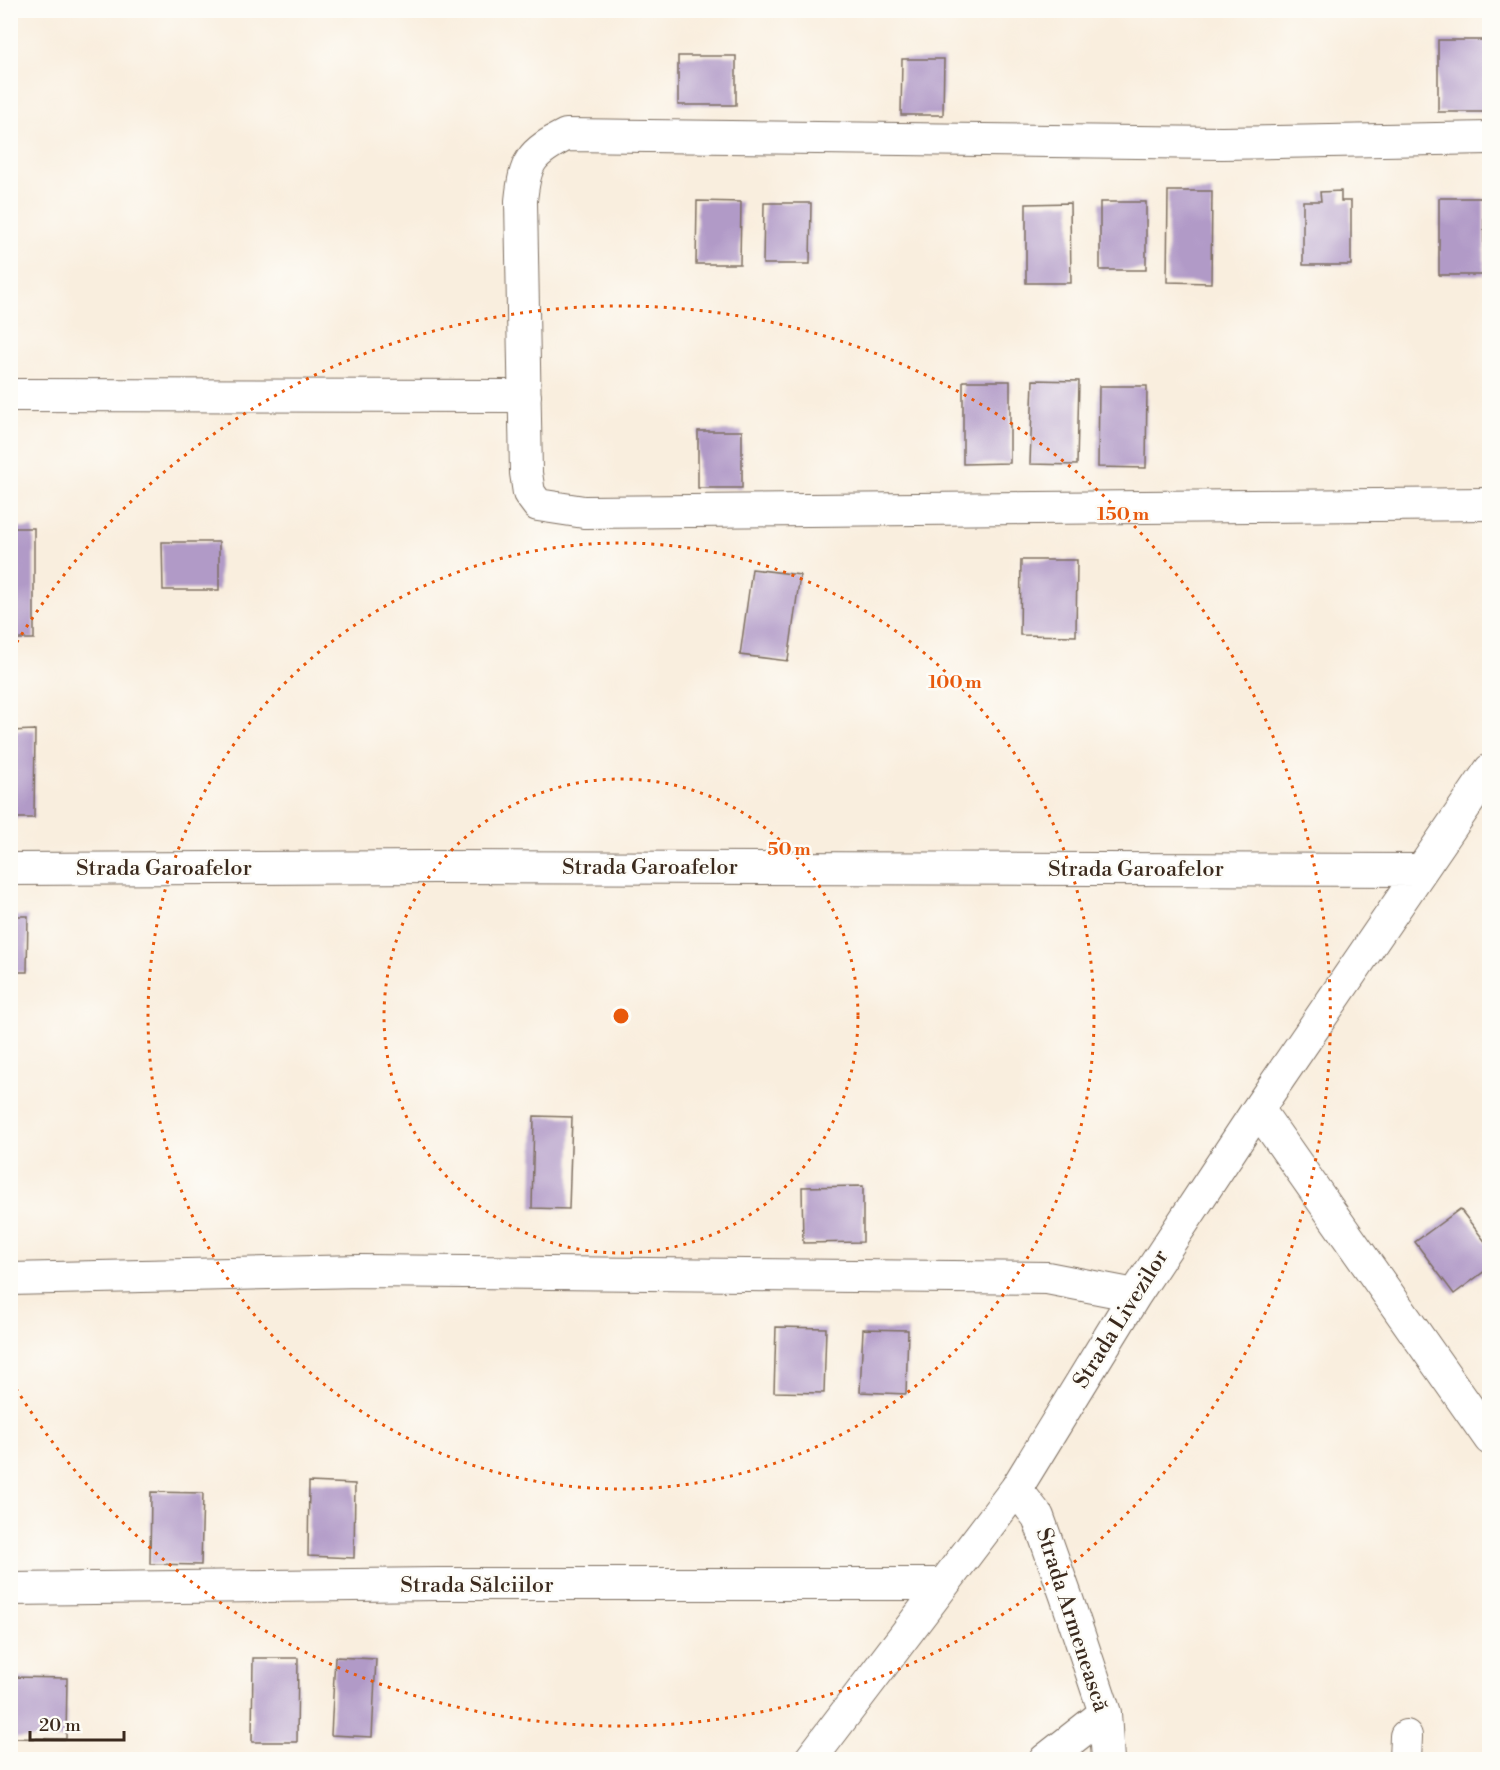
<svg xmlns="http://www.w3.org/2000/svg" width="1500" height="1770" font-family="'Libre Bodoni',serif">
  <style>
    .building { fill: #b19ac7 }
    .lines { fill: none; stroke-linecap: round; stroke-linejoin: round }
    .street-casing { stroke: #7e6f61; stroke-width: 34 }
    .street { stroke: #fff; stroke-width: 32 }
    .ring { fill: none; stroke: #e8590c; stroke-width: 3; stroke-dasharray: 3 6 }
    .labels { text-anchor: middle; dominant-baseline: central; stroke-width: 5; stroke-linejoin: round; paint-order: stroke }
    .street-label { font-size: 22px; fill: #3b2a1e; stroke: #fdfcf7 }
    .centre { fill: #e8590c; stroke: #fdfcf7; stroke-width: 3 }
    .ring-label { font-size: 18px; text-anchor: middle; font-weight: bold; fill: #e8590c; stroke: #fdfcf7; stroke-width: 5; stroke-linejoin: round; paint-order: stroke }
  </style>
  <rect width="100%" height="100%" fill="#fdfcf7"/>
  <filter id="ink" filterUnits="userSpaceOnUse"><feTurbulence type="fractalNoise" baseFrequency=".0167" numOctaves="2"/><feDisplacementMap in="SourceGraphic" scale="12" xChannelSelector="R" yChannelSelector="G"/><feConvolveMatrix kernelMatrix="1 2 1 2 8 2 1 2 1" color-interpolation-filters="sRGB"/></filter>
  <filter id="wash" filterUnits="userSpaceOnUse"><feTurbulence type="fractalNoise" baseFrequency=".008" numOctaves="4" result="noise"/><feDisplacementMap in="SourceGraphic" scale="24" xChannelSelector="R" yChannelSelector="G"/><feGaussianBlur stdDeviation="1.35" result="paint"/><feColorMatrix in="noise" values="0 0 0 0 0 0 0 0 0 0 0 0 0 0 0 0 0 1.4 0 .05"/><feComposite in="paint" operator="in"/></filter>
  <g filter="url(#wash)">
    <rect width="100%" height="100%" fill="#f9eede"/>
    <g id="blocks">
      <path class="building" d="M1438 40H1488L1487 112H1438Z
        M678 56H736V105H678Z
        M902 59H944L943 115H901Z
        M1168 191H1212L1211 283 1167 282Z
        M1341 191V201H1351V265H1303V201H1321L1320 192Z
        M1439 198H1484V275H1439Z
        M697 201 741 202 740 264H696Z
        M1100 202H1146V270H1100Z
        M764 203H811L810 264H763Z
        M1070 203 1071 283H1026V204Z
        M1033 380 1079 381 1077 465 1030 464Z
        M963 381H1010V463L963 464Z
        M1099 386H1147L1146 468 1098 467Z
        M698 431H742V488H698Z
        M10 528H34V639H10Z
        M162 542H219V590H163Z
        M1021 560H1077L1076 636 1020 635Z
        M752 569 800 575 788 661 740 655Z
        M35 730 34 818H10V731Z
        M10 916H28L27 972H10Z
        M534 1116 572 1117 569 1209 532 1208Z
        M863 1186V1242L803 1243 802 1187Z
        M1460 1209 1490 1248V1267L1454 1294 1415 1242Z
        M776 1327 826 1328 824 1393 774 1392Z
        M863 1329 908 1330 906 1394 860 1392Z
        M309 1482 355 1484 354 1558 308 1556Z
        M151 1492 203 1493 201 1565 150 1564Z
        M335 1657 376 1659 372 1737 331 1735Z
        M253 1658H298L297 1742H252Z
        M10 1677 67 1678 66 1739 10 1738Z"/>
    </g>
  </g>
  <g filter="url(#ink)">
    <use href="#blocks" fill-opacity="0" stroke="#7e6f61" stroke-width="1.5"/>
    <g class="lines">
      <g class="street-casing">
        <path id="street" d="M1490 138 1222 143 566 135C530 153 525 162 521 201L526 473 529 493 538 505 584 512 1490 504
          M10 395 525 396
          M10 869 436 867 1421 870
          M1258 1109 1490 1439
          M10 1279 361 1271 1047 1278 1135 1295
          M1016 1489 1038 1517 1066 1596 1105 1713 1108 1760
          M10 1589 438 1584H943
          M810 1760 1016 1489 1135 1295 1258 1109 1490 770
          M1045 1760 1105 1713
          M1405 1760 1406 1736"/>
      </g>
      <use href="#street" class="street"/>
    </g>
  </g>
  <g class="ring">
    <circle cx="621" cy="1016" r="237"/>
    <circle cx="621" cy="1016" r="473"/>
    <path d="M12 650A710 710 0 1 1 12 1382"/>
  </g>
  <g class="labels">
    <g class="street-label">
      <text x="650" y="867">Strada Garoafelor</text>
      <text x="164" y="868">Strada Garoafelor</text>
      <text x="1136" y="869">Strada Garoafelor</text>
      <text transform="translate(1121 1319) rotate(-58)">Strada Livezilor</text>
      <text x="477" y="1585">Strada Sălciilor</text>
      <text transform="translate(1072 1620) rotate(72)">Strada Armenească</text>
    </g>
  </g>
  <circle cx="621" cy="1016" r="9" class="centre"/>
  <g class="ring-label">
    <text x="1123" y="520">150 m</text>
    <text x="955" y="688">100 m</text>
    <text x="789" y="855">50 m</text>
  </g>
  <rect width="1500" height="1770" fill="none" stroke="#fdfcf7" stroke-width="36"/>
  <path d="M30 1731v9h94v-9" fill="none" stroke="#3b2a1e" stroke-width="3"/>
  <text x="39" y="1731" font-size="18" fill="#3b2a1e" stroke="#fdfcf7" stroke-width="4.5" paint-order="stroke">20 m</text>
</svg>
